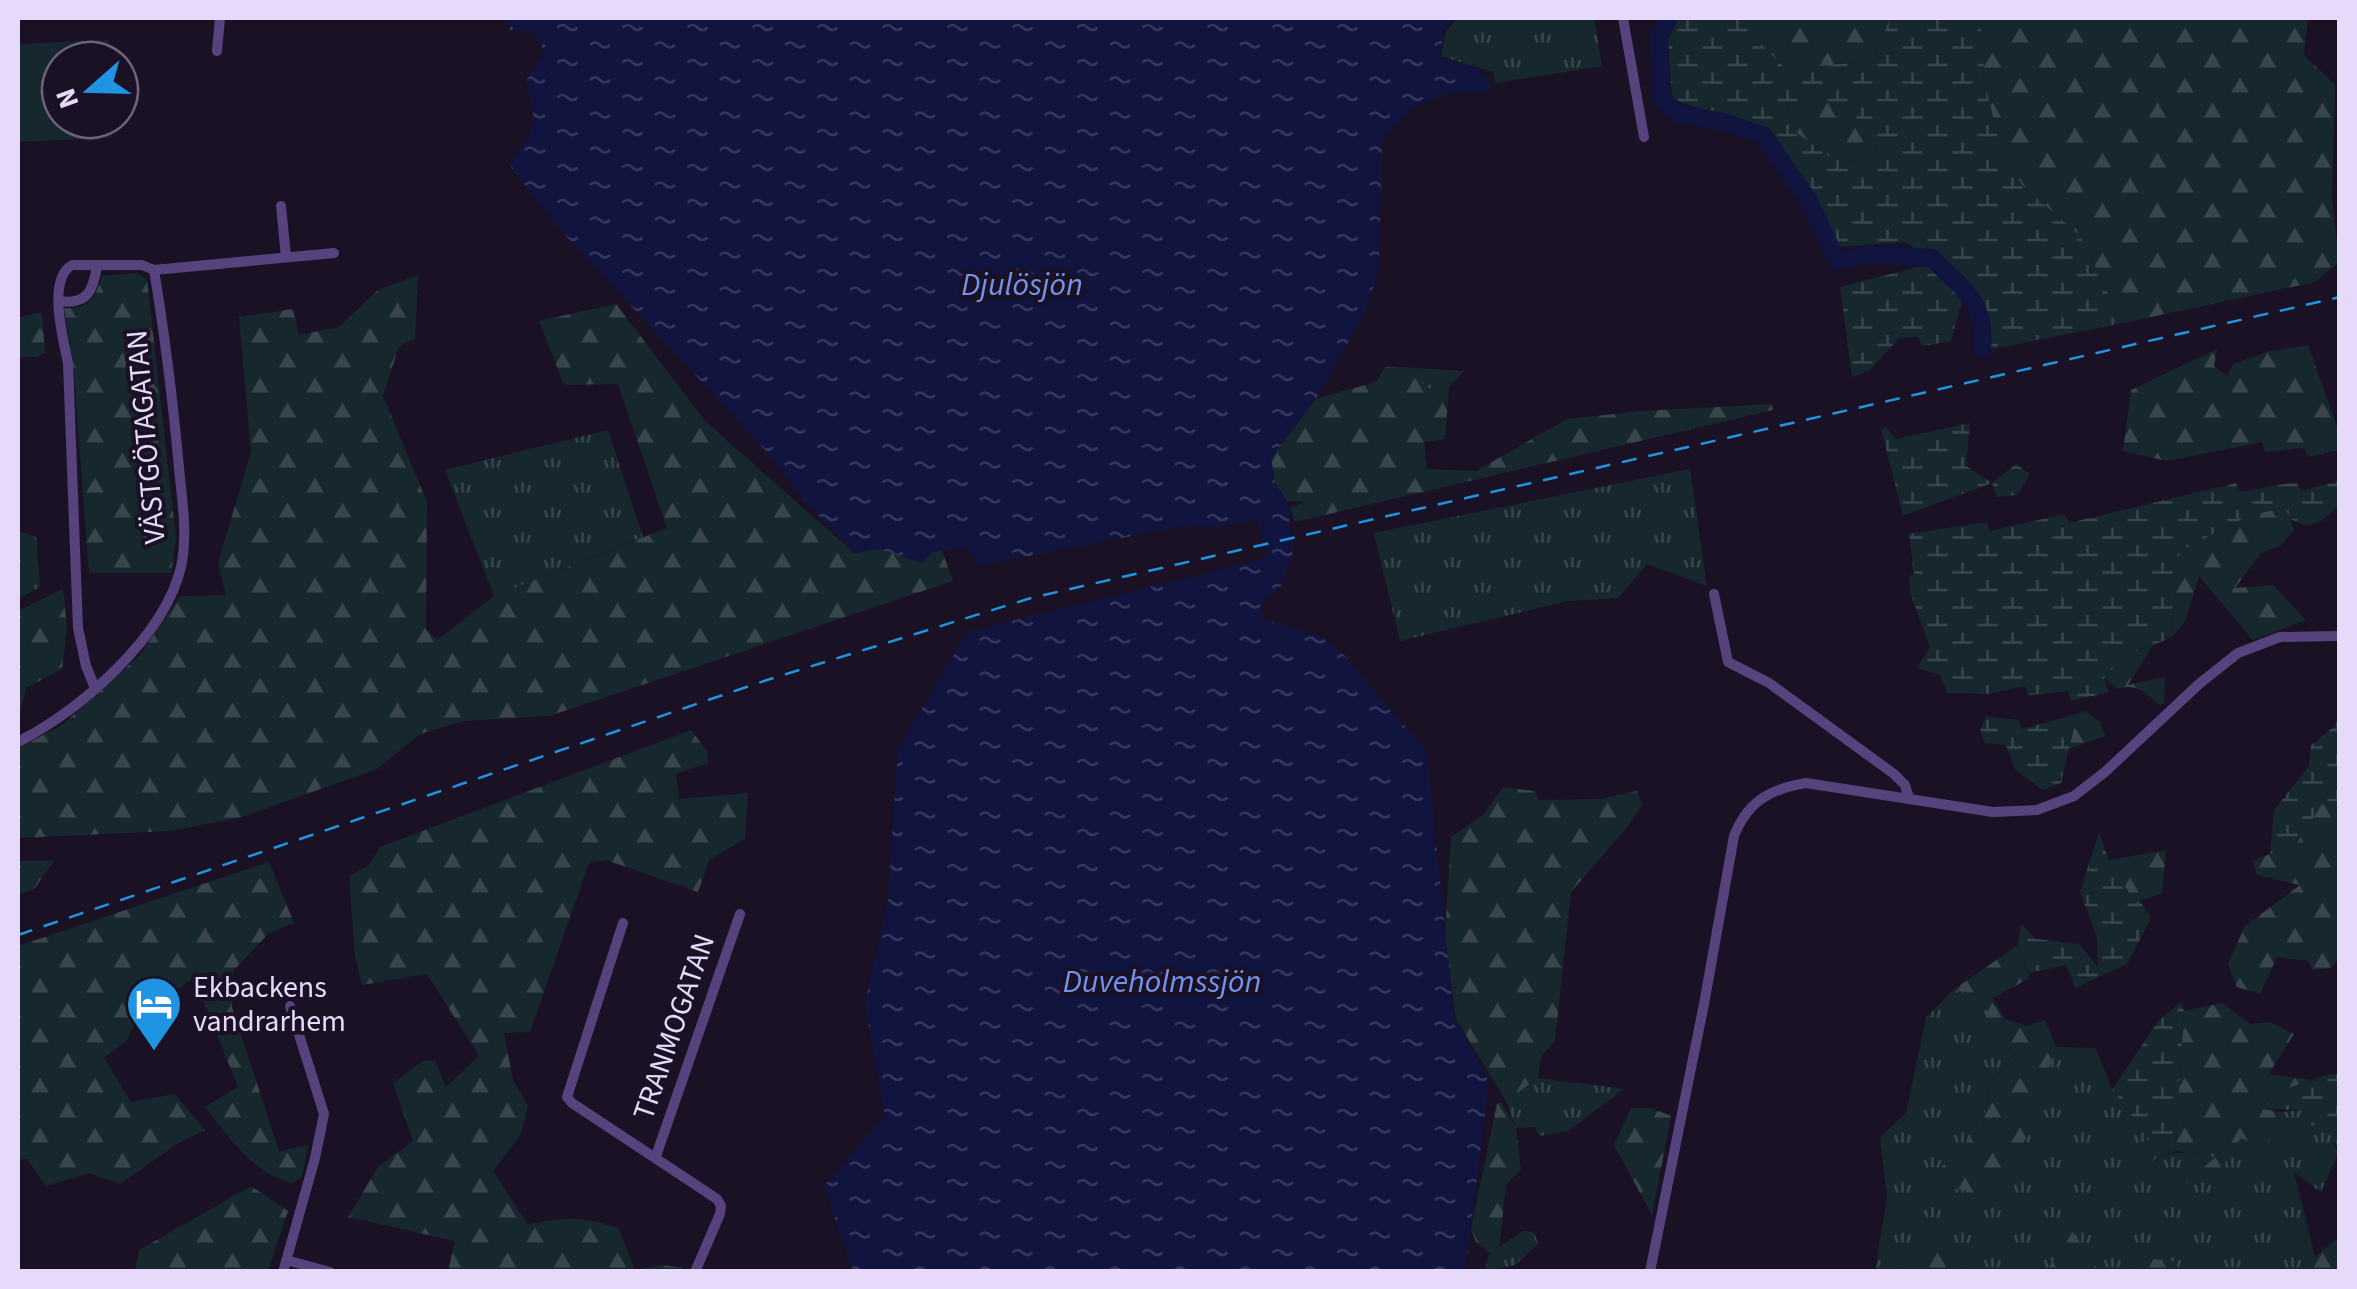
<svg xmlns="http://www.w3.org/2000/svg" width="2357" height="1289" font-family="'Source Sans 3',sans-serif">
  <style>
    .grass { fill: url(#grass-tufts) }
    .forest { fill: url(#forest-firs) }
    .wetland { fill: url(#wetland-marsh); fill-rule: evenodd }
    .garden { fill: #16272d }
    .water { fill: url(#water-ripples) }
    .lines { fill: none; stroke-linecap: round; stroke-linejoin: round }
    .river { stroke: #11143e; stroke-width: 18 }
    .minor { stroke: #56437d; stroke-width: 10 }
    .rail { stroke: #1e94e2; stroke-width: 2.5; stroke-dasharray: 15 12; stroke-linecap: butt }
    .labels { text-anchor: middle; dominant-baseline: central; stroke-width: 8; stroke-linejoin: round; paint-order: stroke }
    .street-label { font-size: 30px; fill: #e7d9fa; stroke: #1a1224 }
    .poi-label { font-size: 30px; fill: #e7d9fa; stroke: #1a1224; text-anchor: start }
    .water-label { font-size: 32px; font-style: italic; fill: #7492ed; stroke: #1a1224 }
  </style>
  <defs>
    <pattern id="grass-tufts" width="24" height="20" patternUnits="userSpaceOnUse" patternTransform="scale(2.5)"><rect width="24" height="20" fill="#16272d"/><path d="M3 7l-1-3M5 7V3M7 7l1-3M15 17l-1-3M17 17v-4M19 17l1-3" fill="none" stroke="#38464c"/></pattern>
    <pattern id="forest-firs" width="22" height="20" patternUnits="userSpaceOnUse" patternTransform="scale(2.5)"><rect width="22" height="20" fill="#16272d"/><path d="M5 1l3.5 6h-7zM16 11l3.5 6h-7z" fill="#38464c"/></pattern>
    <pattern id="wetland-marsh" width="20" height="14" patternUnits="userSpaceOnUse" patternTransform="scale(2.5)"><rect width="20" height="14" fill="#16272d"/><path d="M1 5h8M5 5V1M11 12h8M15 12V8" fill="none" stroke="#38464c"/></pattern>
    <pattern id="water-ripples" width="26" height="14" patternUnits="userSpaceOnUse" patternTransform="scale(2.5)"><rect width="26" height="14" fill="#11143e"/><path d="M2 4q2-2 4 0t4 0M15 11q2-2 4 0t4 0" fill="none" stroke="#34365b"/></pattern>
  </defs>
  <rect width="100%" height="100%" fill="#1a1224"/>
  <path class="grass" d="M1457 18H1594L1602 66 1495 83 1493 72 1441 56 1446 32Z
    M1402 367 1464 371 1449 387 1430 389Z
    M608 430 643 537 494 596 445 470Z
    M1690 469 1707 586 1647 564 1618 598 1568 601 1400 641 1374 533Z
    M18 531 36 537 40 587 18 599Z
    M1953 990 1996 996 1987 999 2016 1051 1989 1087 1983 1126 1924 1185 1965 1190 2027 1136 2056 1047 2096 1048 2112 1090 2150 1139 2132 1146 2133 1176C2169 1148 2173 1151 2217 1157L2241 1137 2265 1149 2282 1112 2302 1110 2307 1124 2330 1131 2338 1154 2321 1192 2294 1172 2315 1257 2313 1271H2180L2174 1261 2133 1260 2128 1271H2099L2071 1231 2047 1271H1965L1969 1257 1929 1230 1901 1271 1875 1272 1887 1198 1880 1137 1906 1113 1926 1018Z
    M1538 1078 1624 1089 1568 1131 1539 1136 1535 1127 1516 1128 1506 1101Z
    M1523 1231 1534 1232 1538 1244 1515 1265 1487 1271 1485 1266 1490 1253Z"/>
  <path class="forest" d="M1765 18H1890L1873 60 1787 70 1751 35Z
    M1979 18H2308L2304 55 2335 85 2332 197 2339 262 2315 282 2123 323 2079 235 2023 186 2003 159 1983 76 1985 48Z
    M1812 97 1851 110 1877 145 1872 165 1830 157 1794 131 1787 106Z
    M137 273 147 279 176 538 171 573H89L73 362 64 308C89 310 95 298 102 276Z
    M418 275 415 339 399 346 383 396 427 502 426 629 437 640 494 596 667 528 618 384 564 385 539 321 616 304 705 421 854 553 879 549 922 563 932 552 942 551 953 581 549 716 464 721 420 734 377 769 242 817 171 831 18 838V748L62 725 139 656 180 596 226 595 218 563 251 452 239 317 293 309 299 335 339 327 378 290Z
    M42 312 45 353 36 357H18V318Z
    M2308 345 2339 432V450L2308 457 2304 448 2265 452 2262 442 2167 461 2123 451 2131 390 2217 349 2214 366 2227 376 2233 364 2267 352Z
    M1385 367H1402L1430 389 1449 387 1445 439 1424 442 1427 469 1476 471 1567 419 1642 411 1771 404 1773 410 1295 522 1290 508 1305 502 1287 501 1275 483 1271 458 1315 399 1376 382Z
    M2286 507 2294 530 2280 546 2261 553 2235 588 2273 585 2306 620 2253 640 2199 576 2185 622 2171 638 2180 551 2248 516Z
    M63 589 67 628 62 669 26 688 18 721V611Z
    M2153 645 2128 685 2165 677 2164 704 2160 705C2146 695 2138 682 2118 689L2104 678 2126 655Z
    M2086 711 2100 722 2105 736 2069 749 2077 714Z
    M691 730 707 751 708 763 676 774 679 799 748 793 745 839 709 860 698 892 606 860 589 863 530 1032 504 1033 513 1080 528 1106 521 1134 493 1171 528 1225C560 1216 587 1216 619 1229L635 1270 662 1265 684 1268 682 1271H448L455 1241 348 1217 378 1167 413 1141 393 1083 423 1061H435L446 1087 479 1056 427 974 362 985 355 956 349 876 368 866 380 847Z
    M1503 787 1535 791 1539 800 1599 799 1637 791 1642 805 1629 825 1571 892 1555 1041 1541 1056 1538 1078 1506 1101 1456 1019 1445 934 1451 837 1483 815Z
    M2322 803 2339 812 2340 957 2331 968 2312 970 2308 961 2277 957 2260 994 2237 987 2228 964 2245 926 2300 885 2257 875 2252 861 2296 844Z
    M2166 850 2162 893 2135 903 2109 860Z
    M18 861H54L34 889 18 895Z
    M269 862 294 923 268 934 233 971 232 1007 279 1151 308 1145 302 1177 292 1183C252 1172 230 1139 205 1107L238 1087 194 978 140 1013 127 1040 104 1058 131 1102 175 1094 205 1130 177 1144 120 1184 89 1173 46 1186 27 1159 18 1160V946Z
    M2018 945 2030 978 1996 996 1953 990Z
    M1992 997 2005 1019 2027 1026 2045 1020 2056 1047 2027 1137 1988 1198 1969 1200 1965 1190 1923 1185 1983 1126 1989 1087 2016 1052 1987 1025V999Z
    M2222 1003 2250 1024 2270 1022 2294 1034 2269 1074 2311 1080 2284 1090 2263 1109 2282 1112 2265 1149 2241 1138 2215 1178 2186 1183 2216 1157 2175 1151 2184 1011Z
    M1501 1102 1516 1128 1521 1169 1506 1185 1499 1250 1490 1253 1476 1242 1471 1229 1497 1104Z
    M1631 1108H1651L1671 1116 1652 1215 1614 1145Z
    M2150 1139 2157 1158 2133 1177 2119 1166 2132 1145Z
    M251 1186 288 1211 268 1271H135L139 1250Z
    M1929 1230 1969 1257 1965 1271H1901Z
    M2071 1230 2099 1271H2047Z
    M2339 1237V1271H2313L2315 1257Z
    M2153 1259 2174 1261 2180 1271H2128L2133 1260Z"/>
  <path class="wetland" d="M1678 18H1765L1752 35 1787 70 1873 60 1890 18H1979L1985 48 1983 76 2003 159 2023 186 2079 235 2123 323 1987 350 1985 314 1969 291 1938 262 1904 242 1838 247 1790 159 1768 132 1672 99 1668 40ZM1812 97 1851 110 1877 145 1872 165 1830 157 1794 131 1787 106Z
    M1933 263 1964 294 1951 341 1922 346 1918 337 1899 338 1870 370 1852 377 1840 287Z
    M1970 423 1966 466 1992 483 2016 464 2030 474 2017 495 1997 497 1992 483 1903 516 1881 429 1886 427 1896 439Z
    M2339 481V506L2321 521 2307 526 2290 519 2285 507 2248 516 2180 551 2171 638 2126 655 2104 678 2109 692 2071 701 2068 691 2029 695 2025 686 1988 694 1947 693 1940 675 1917 668 1930 647 1910 592 1909 576 1914 574 1909 534 1986 522 1990 531 2065 514 2069 523 2236 483 2240 492 2297 482 2301 491Z
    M2077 714 2061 783 2043 790 2016 771 2006 745 1985 743 1980 729 1986 716 2018 720 2022 729Z
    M2339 715V812L2322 804 2296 844 2270 854 2274 810 2309 766 2311 745 2335 726Z
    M2099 832 2109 860 2135 903 2140 901 2151 918 2127 964 2075 988 2066 965 2029 973 2018 945 2021 924 2036 939 2079 944 2098 967 2097 938 2080 892Z
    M2181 1002 2184 1011 2175 1151 2157 1158 2150 1139 2112 1090 2158 1021Z
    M2329 1074H2339V1146L2334 1143 2330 1131 2307 1124 2301 1110 2261 1109 2284 1090Z"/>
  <path class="garden" d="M108 40 109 60H60V120H111L112 138 18 142V44Z"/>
  <path class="water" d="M506 18H1454L1445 30 1439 56 1481 70 1489 82 1490 92 1447 94 1413 107 1382 141 1379 270 1365 313 1316 399 1271 458 1275 483 1287 501 1293 552 1282 585 1261 604V619L1321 636 1345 656 1427 752 1454 1018 1489 1082 1465 1271H853L824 1186 885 1115 865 1004 888 900 898 749 967 632 1264 559 1267 551 1257 520 1220 527 1184 526 977 566 968 547 932 552 922 563 879 549 854 553 805 501 768 453 557 226 509 165C535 128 539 126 526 81L545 52 533 32 510 30Z"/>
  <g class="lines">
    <path class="river" d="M1669 18 1659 35 1661 99 1679 114 1724 122 1763 135 1809 201 1837 261 1871 254 1932 258C1962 289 1987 301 1982 349"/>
    <path class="minor" d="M1623 18 1644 137
      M217 51 220 18
      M281 206 286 257
      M154 270 334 253
      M60 301C87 305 93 291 97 266
      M1714 594 1728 662 1769 683 1894 774 1905 785 1909 798
      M18 742C80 710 164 638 181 567 188 535 182 500 179 468 173 402 165 336 154 270L142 265H72C47 279 63 338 68 363L78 628 86 666 95 688
      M623 923 567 1097 572 1103 717 1199 721 1206 720 1214 695 1272
      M656 1156 740 914
      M286 1260 330 1272
      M283 1272 315 1158 324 1114 290 1006
      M1650 1272 1704 1004 1734 836C1748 801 1770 789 1806 783L1993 812 2037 810 2074 796 2105 772 2199 684 2238 653 2280 637 2340 636"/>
    <path class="rail" d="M18 935 767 680 1031 598 2340 297"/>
  </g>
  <defs>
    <g id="hotel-pin" transform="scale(2.875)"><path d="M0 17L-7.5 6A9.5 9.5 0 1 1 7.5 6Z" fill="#1e94e2" stroke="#1a1224"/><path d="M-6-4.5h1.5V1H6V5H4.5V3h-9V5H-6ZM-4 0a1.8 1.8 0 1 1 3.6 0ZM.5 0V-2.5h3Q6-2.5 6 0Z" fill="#fff"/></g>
  </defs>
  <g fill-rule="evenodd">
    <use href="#hotel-pin" x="154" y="1004"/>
  </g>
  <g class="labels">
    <g class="street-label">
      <text transform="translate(146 437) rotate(-95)">VÄSTGÖTAGATAN</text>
      <text transform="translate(674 1027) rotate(-71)">TRANMOGATAN</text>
    </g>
    <g class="poi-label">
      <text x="193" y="987">Ekbackens<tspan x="193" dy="34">vandrarhem</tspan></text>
    </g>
    <g class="water-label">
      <text x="1022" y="285">Djulösjön</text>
      <text x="1162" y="982">Duveholmssjön</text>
    </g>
  </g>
  <rect width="2357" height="1289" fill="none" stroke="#e7d9fa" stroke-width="40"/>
  <g transform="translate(90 90) rotate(250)"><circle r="48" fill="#1a1224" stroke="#6c627a" stroke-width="2.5"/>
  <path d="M0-8L18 38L0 25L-18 38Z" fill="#1e94e2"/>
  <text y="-15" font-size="28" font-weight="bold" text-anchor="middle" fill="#e7d9fa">N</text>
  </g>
</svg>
